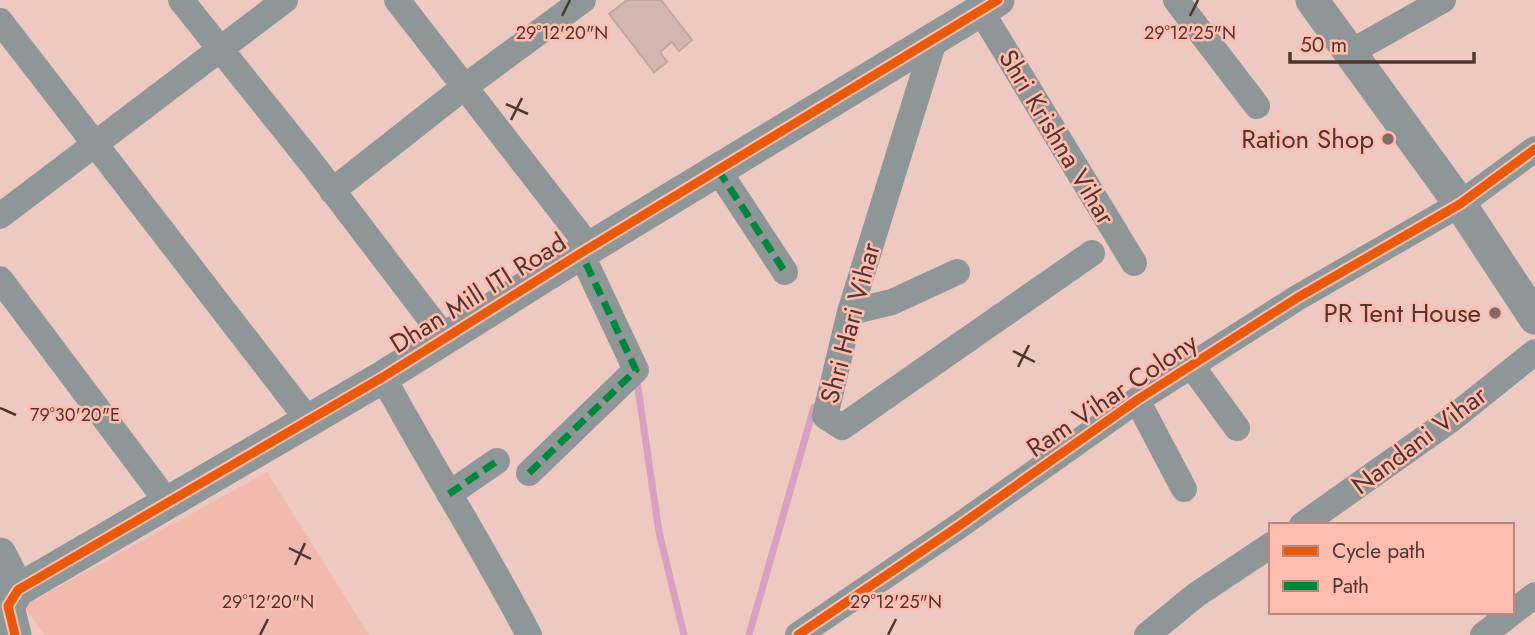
<svg xmlns="http://www.w3.org/2000/svg" width="1535" height="635" font-family="Jost,sans-serif">
  <style>
    .built { fill: #f2baaf }
    .lines { fill: none; stroke-linecap: round; stroke-linejoin: round }
    .stream { stroke: #d6a1c3; stroke-width: 7 }
    .building { fill: #d2b6b0; stroke: #c2a6a0; stroke-width: 2 }
    .minor { stroke: #8f9697; stroke-width: 26 }
    .tertiary { stroke: #8f9697; stroke-width: 33 }
    .quiet { stroke: #00873e; stroke-width: 7; stroke-dasharray: 14 7; stroke-linecap: butt }
    .cycleway-casing { stroke: #ffbdb0; stroke-width: 13 }
    .cycleway { stroke: #e8590c; stroke-width: 9 }
    .ticks { fill: none; stroke: #503530; stroke-width: 2.5 }
    .poi-dot { fill: #876963; stroke: #ffbdb0; stroke-width: 2.5 }
    .labels { text-anchor: middle; dominant-baseline: central; stroke-width: 5; stroke-linejoin: round; paint-order: stroke }
    .street-label { font-size: 26px; fill: #503530; stroke: #ffbdb0 }
    .poi-label { font-size: 26px; fill: #503530; stroke: #ffbdb0; text-anchor: end }
    .ticks-label { font-size: 18px; text-anchor: middle; fill: #503530; stroke: #ffbdb0; stroke-width: 5; stroke-linejoin: round; paint-order: stroke }
  </style>
  <rect width="100%" height="100%" fill="#edc9c2"/>
  <path class="built" d="M267 472 369 635H44L24 606Z"/>
  <g class="lines">
    <path class="stream" d="M637 381 659 532 684 635
      M749 635 814 407"/>
  </g>
  <path class="building" d="M627 0H661L692 40 679 51 672 42 660 52 667 62 654 72 609 14Z"/>
  <g class="lines">
    <path class="minor" d="M181 0 310 161 445 338
      M397 0 590 248
      M1176 0 1257 106
      M981 11 1134 263
      M0 21 309 421
      M934 41 850 312 825 416 842 427 1092 253
      M1351 52 1443 0
      M718 170 785 272
      M332 191 463 88 583 0
      M0 216 285 0
      M0 279 169 504
      M850 312 892 302 957 272
      M1191 365 1237 428
      M383 377C430 464 483 547 529 635
      M1137 400 1184 489
      M529 473 636 370 581 253
      M449 494 497 461
      M1302 525 1449 421 1535 352
      M798 635 956 528 1137 400 1297 298 1460 204 1535 149
      M1147 635 1196 595 1271 545
      M1483 635 1535 595"/>
    <path class="tertiary" d="M1312 0 1460 204 1535 318
      M0 554 18 590
      M15 635 8 606 18 590 383 377 581 253 998 0"/>
    <path class="quiet" d="M718 170 785 272
      M529 473 636 370 581 253
      M449 494 497 461"/>
    <g class="cycleway-casing">
      <path id="cycleway" d="M15 635 8 606 18 590 383 377 581 253 998 0
        M798 635 956 528 1137 400 1297 298 1460 204 1535 149"/>
    </g>
    <use href="#cycleway" class="cycleway"/>
  </g>
  <path class="ticks" d="M562 16 570 0M1190 16 1198 0M506 104 528 114M511 120 522 98M1013 351 1035 362M1018 367 1029 345M0 408 16 415M289 548 311 559M295 565 305 543M260 635 268 619M888 635 896 619"/>
  <g class="poi-dot">
    <circle cx="1388" cy="139" r="7"/>
    <circle cx="1495" cy="313" r="7"/>
  </g>
  <g class="labels">
    <g class="street-label">
      <text transform="translate(1057 137) rotate(59)">Shri Krishna Vihar</text>
      <text transform="translate(478 293) rotate(-32)">Dhan Mill ITI Road</text>
      <text transform="translate(850 323) rotate(-75)">Shri Hari Vihar</text>
      <text transform="translate(1112 395) rotate(-34)">Ram Vihar Colony</text>
      <text transform="translate(1419 440) rotate(-37)">Nandani Vihar</text>
    </g>
    <g class="poi-label">
      <text x="1374" y="139">Ration Shop</text>
      <text x="1481" y="313">PR Tent House</text>
    </g>
  </g>
  <g class="ticks-label">
    <text x="562" y="39">29°12'20"N</text>
    <text x="1190" y="39">29°12'25"N</text>
    <text x="75" y="421">79°30'20"E</text>
    <text x="268" y="608">29°12'20"N</text>
    <text x="896" y="608">29°12'25"N</text>
  </g>
  <rect x="1269" y="523" width="245" height="91" fill="#ffbdb0" stroke="#b9877d" stroke-width="2"/>
  <rect x="1283" y="546" width="35" height="10" fill="#e8590c" stroke="#b9877d" stroke-width="2"/>
  <text x="1332" y="558" font-size="21" fill="#503530">Cycle path</text>
  <rect x="1283" y="581" width="35" height="10" fill="#00873e" stroke="#b9877d" stroke-width="2"/>
  <text x="1332" y="593" font-size="21" fill="#503530">Path</text>
  <path d="M1290 52v10h184v-10" fill="none" stroke="#503530" stroke-width="3.5"/>
  <text x="1300" y="52" font-size="21" fill="#503530" stroke="#ffbdb0" stroke-width="5" paint-order="stroke">50 m</text>
</svg>
